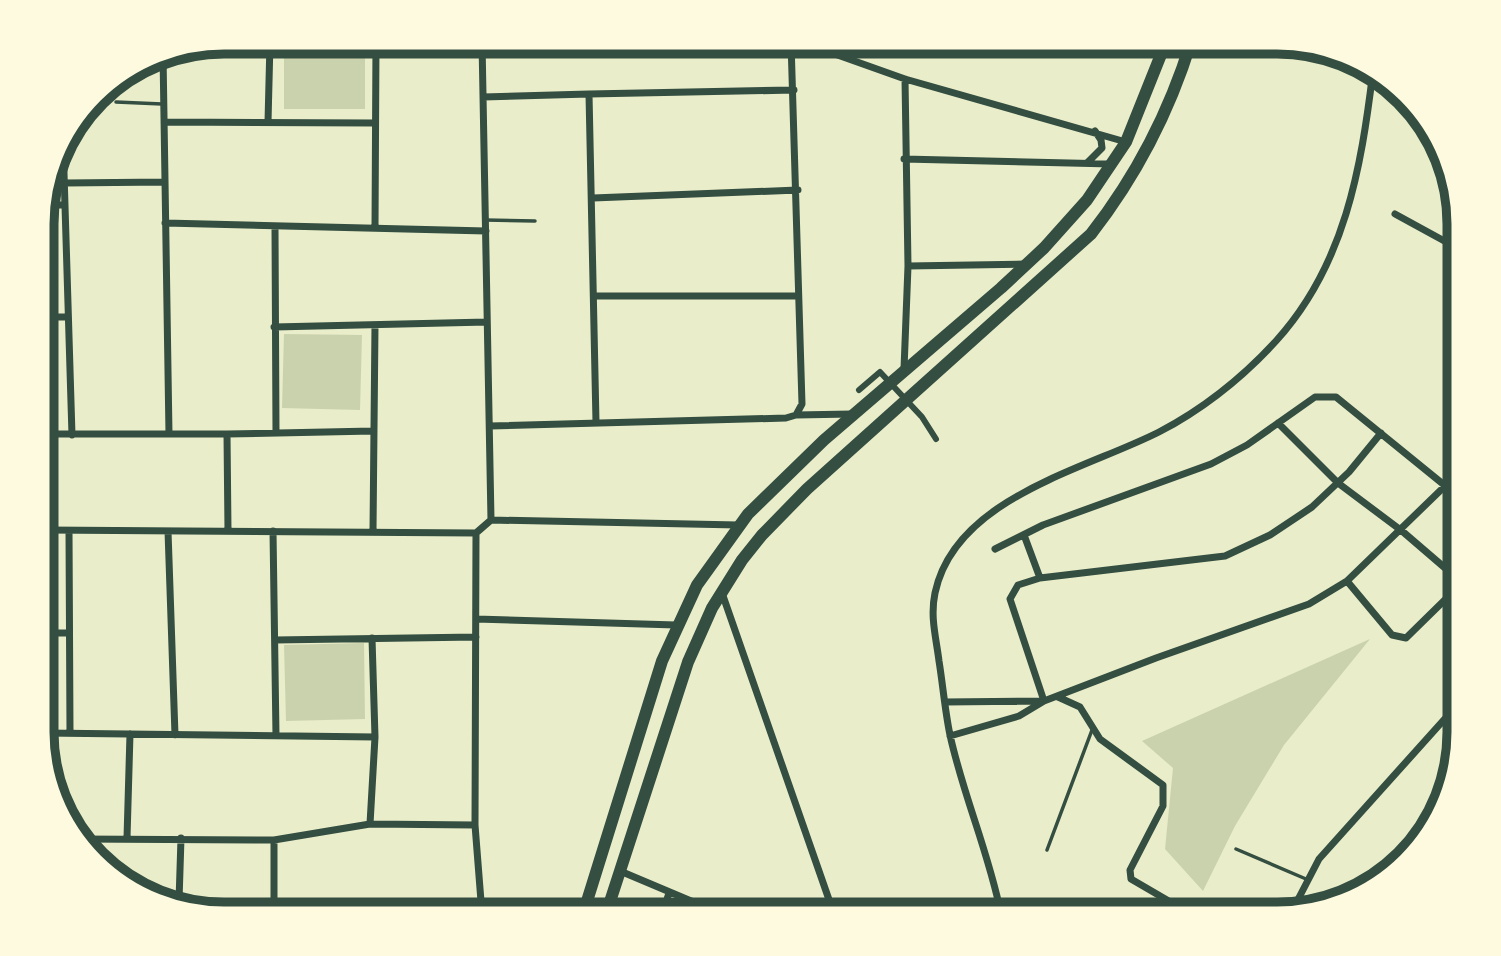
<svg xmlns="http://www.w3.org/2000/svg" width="1501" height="956" font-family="'Archivo Narrow',sans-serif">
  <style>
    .green { fill: #cad2ad }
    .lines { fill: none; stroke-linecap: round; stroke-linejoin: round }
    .service { stroke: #344e41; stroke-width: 3.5 }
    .pedestrian { stroke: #344e41; stroke-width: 6 }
    .minor { stroke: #344e41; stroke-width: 7 }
    .primary { stroke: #344e41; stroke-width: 12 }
    .rim { fill: none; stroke: #344e41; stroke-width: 9 }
  </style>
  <rect width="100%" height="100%" fill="#e9edc9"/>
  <path class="green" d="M284 42H365V109H284Z
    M44 327H54L55 408H44Z
    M284 334 362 335 360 410 282 408Z
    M1370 639 1284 745 1235 826 1203 891 1165 849 1173 768 1142 741Z
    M364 643 365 719 286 721 284 645Z"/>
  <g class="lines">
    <path class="service" d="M116 102 162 104
      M485 220 535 221
      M1236 849 1306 879
      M1047 850 1092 730"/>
    <path class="pedestrian" d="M859 390 880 372 922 417 936 439"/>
    <path class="minor" d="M482 42 491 520 476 533 475 825 482 914
      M801 42 905 79 1126 142
      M163 54 169 434
      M589 94 794 90
      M483 97 589 94 596 422
      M164 122 373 123
      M268 122 270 42
      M63 140 72 435
      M904 159 1112 164
      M1087 163 1102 148 1101 140 1095 131
      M65 183 165 182
      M593 198 798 190
      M44 205H65
      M1395 214 1459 249
      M165 223 486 231
      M275 227 276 432
      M375 228 376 42
      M908 266 1026 264
      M594 296H798
      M44 317H67
      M274 327 487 322
      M904 369 908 266 905 79
      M796 415 852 414
      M1278 423 1338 483 1402 531 1459 580
      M490 426 786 418 796 415 802 404 791 42
      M44 434H227L228 531
      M227 434 373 431
      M491 520 738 525
      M44 530 476 533
      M69 531 70 733
      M168 531 175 735
      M273 531 276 736
      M373 531 375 325
      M1024 535 1040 578
      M995 549 1043 525 1211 464 1247 445 1315 397H1336L1459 497
      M1347 581 1392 635 1406 638 1459 586
      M722 593 834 914
      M476 619 676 625
      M44 633H69
      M275 640 476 637
      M1058 697 1080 707 1100 739 1163 785V806L1130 870 1131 879 1191 914
      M1044 701 1010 599 1018 585 1040 578 1225 556 1270 535 1312 507 1349 472 1381 433
      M945 702 1043 701
      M44 733 375 737
      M950 736 1019 716 1044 701 1156 658 1309 604 1347 581 1445 486
      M370 824 375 737 372 638
      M127 838 130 734
      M78 839 274 840 370 824 475 825
      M274 840V914
      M620 871 722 914
      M179 901 181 838
      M1291 913 1319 859 1459 703
      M662 914 669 893
      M1001 914C989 853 963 795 950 735 945 711 943 686 939 661 936 637 930 617 935 593 955 498 1084 470 1159 432 1203 409 1242 378 1276 341 1345 265 1361 169 1373 71"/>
    <path class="primary" d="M583 914 662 661 697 585 748 514 824 440 1001 288 1044 248 1087 200 1126 142 1166 42
      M606 914 688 662 712 608 742 560 762 535 807 489 1091 234C1137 175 1169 113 1191 42"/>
  </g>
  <path d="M0 0H1501V956H0ZM224 54H1277A170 170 0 0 1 1447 224V732A170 170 0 0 1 1277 902H224A170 170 0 0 1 54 732V224A170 170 0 0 1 224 54Z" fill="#fefae0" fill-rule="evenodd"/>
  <path class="rim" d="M224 54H1277A170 170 0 0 1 1447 224V732A170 170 0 0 1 1277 902H224A170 170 0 0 1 54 732V224A170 170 0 0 1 224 54Z"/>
</svg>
